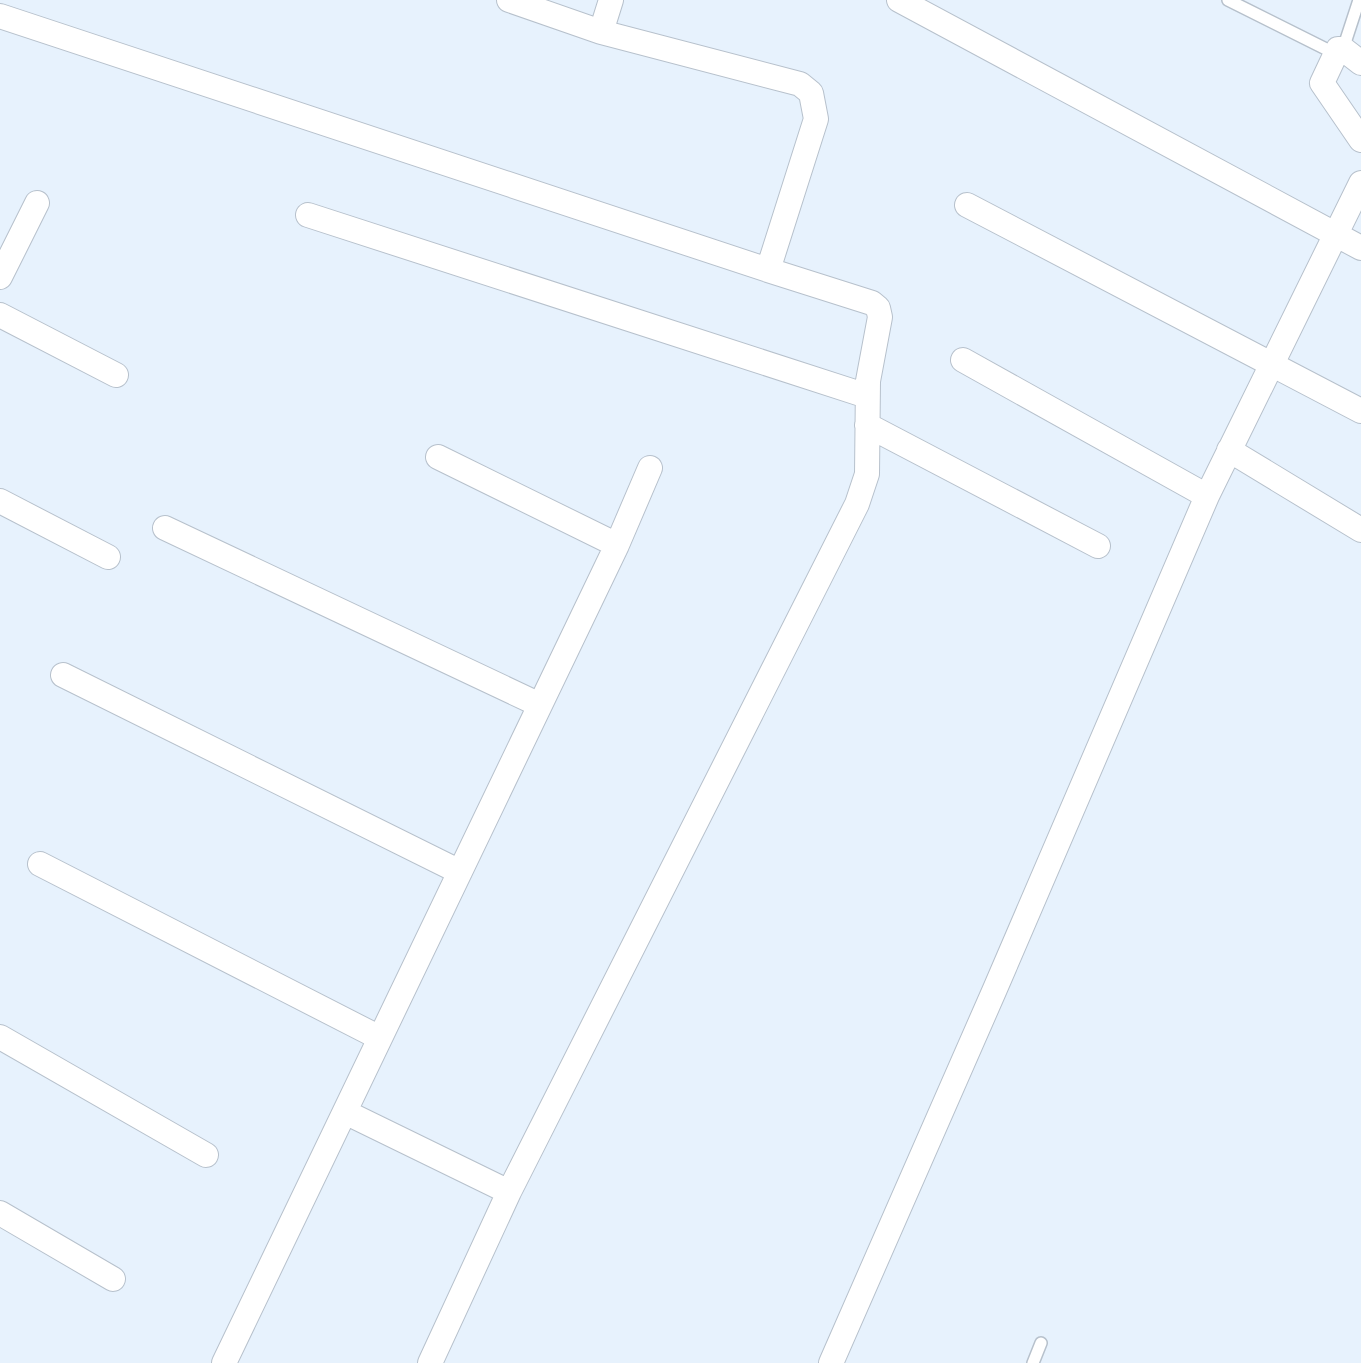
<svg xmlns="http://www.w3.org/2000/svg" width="1361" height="1363" font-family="'Varela Round',sans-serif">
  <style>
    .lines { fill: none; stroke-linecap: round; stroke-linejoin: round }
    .lane-casing { stroke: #b7c1cc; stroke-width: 14 }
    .street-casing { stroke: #b7c1cc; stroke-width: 26 }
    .lane { stroke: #fff; stroke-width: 11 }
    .street { stroke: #fff; stroke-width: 24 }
  </style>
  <rect width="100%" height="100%" fill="#e7f2fd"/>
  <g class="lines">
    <g class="lane-casing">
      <path id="lane" d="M1228 0 1334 53
        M1343 49 1359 0
        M1033 1363 1041 1343"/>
    </g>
    <g class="street-casing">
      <path id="street" d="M509 0 601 32
        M899 0 1361 248
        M0 16 768 270
        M1361 63 1343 49H1338L1322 83 1361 140
        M967 205 1361 411
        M308 215 867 396
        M0 277 37 203
        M0 315 116 375
        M963 360 1207 496
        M867 425 1098 546
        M1229 450 1361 530
        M438 457 617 545
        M0 501 108 557
        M165 528 540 705
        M63 675 460 872
        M40 864 380 1038
        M0 1037 206 1155
        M345 1112 509 1192
        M0 1213 113 1279
        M224 1363 617 545 650 468
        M430 1363 509 1192 857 504 867 474 868 381 880 317 878 308 872 303 768 270 816 119 811 93 800 84 601 32 611 0
        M831 1363 995 989 1207 496 1361 183"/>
    </g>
    <use href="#lane" class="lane"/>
    <use href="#street" class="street"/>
  </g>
</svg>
